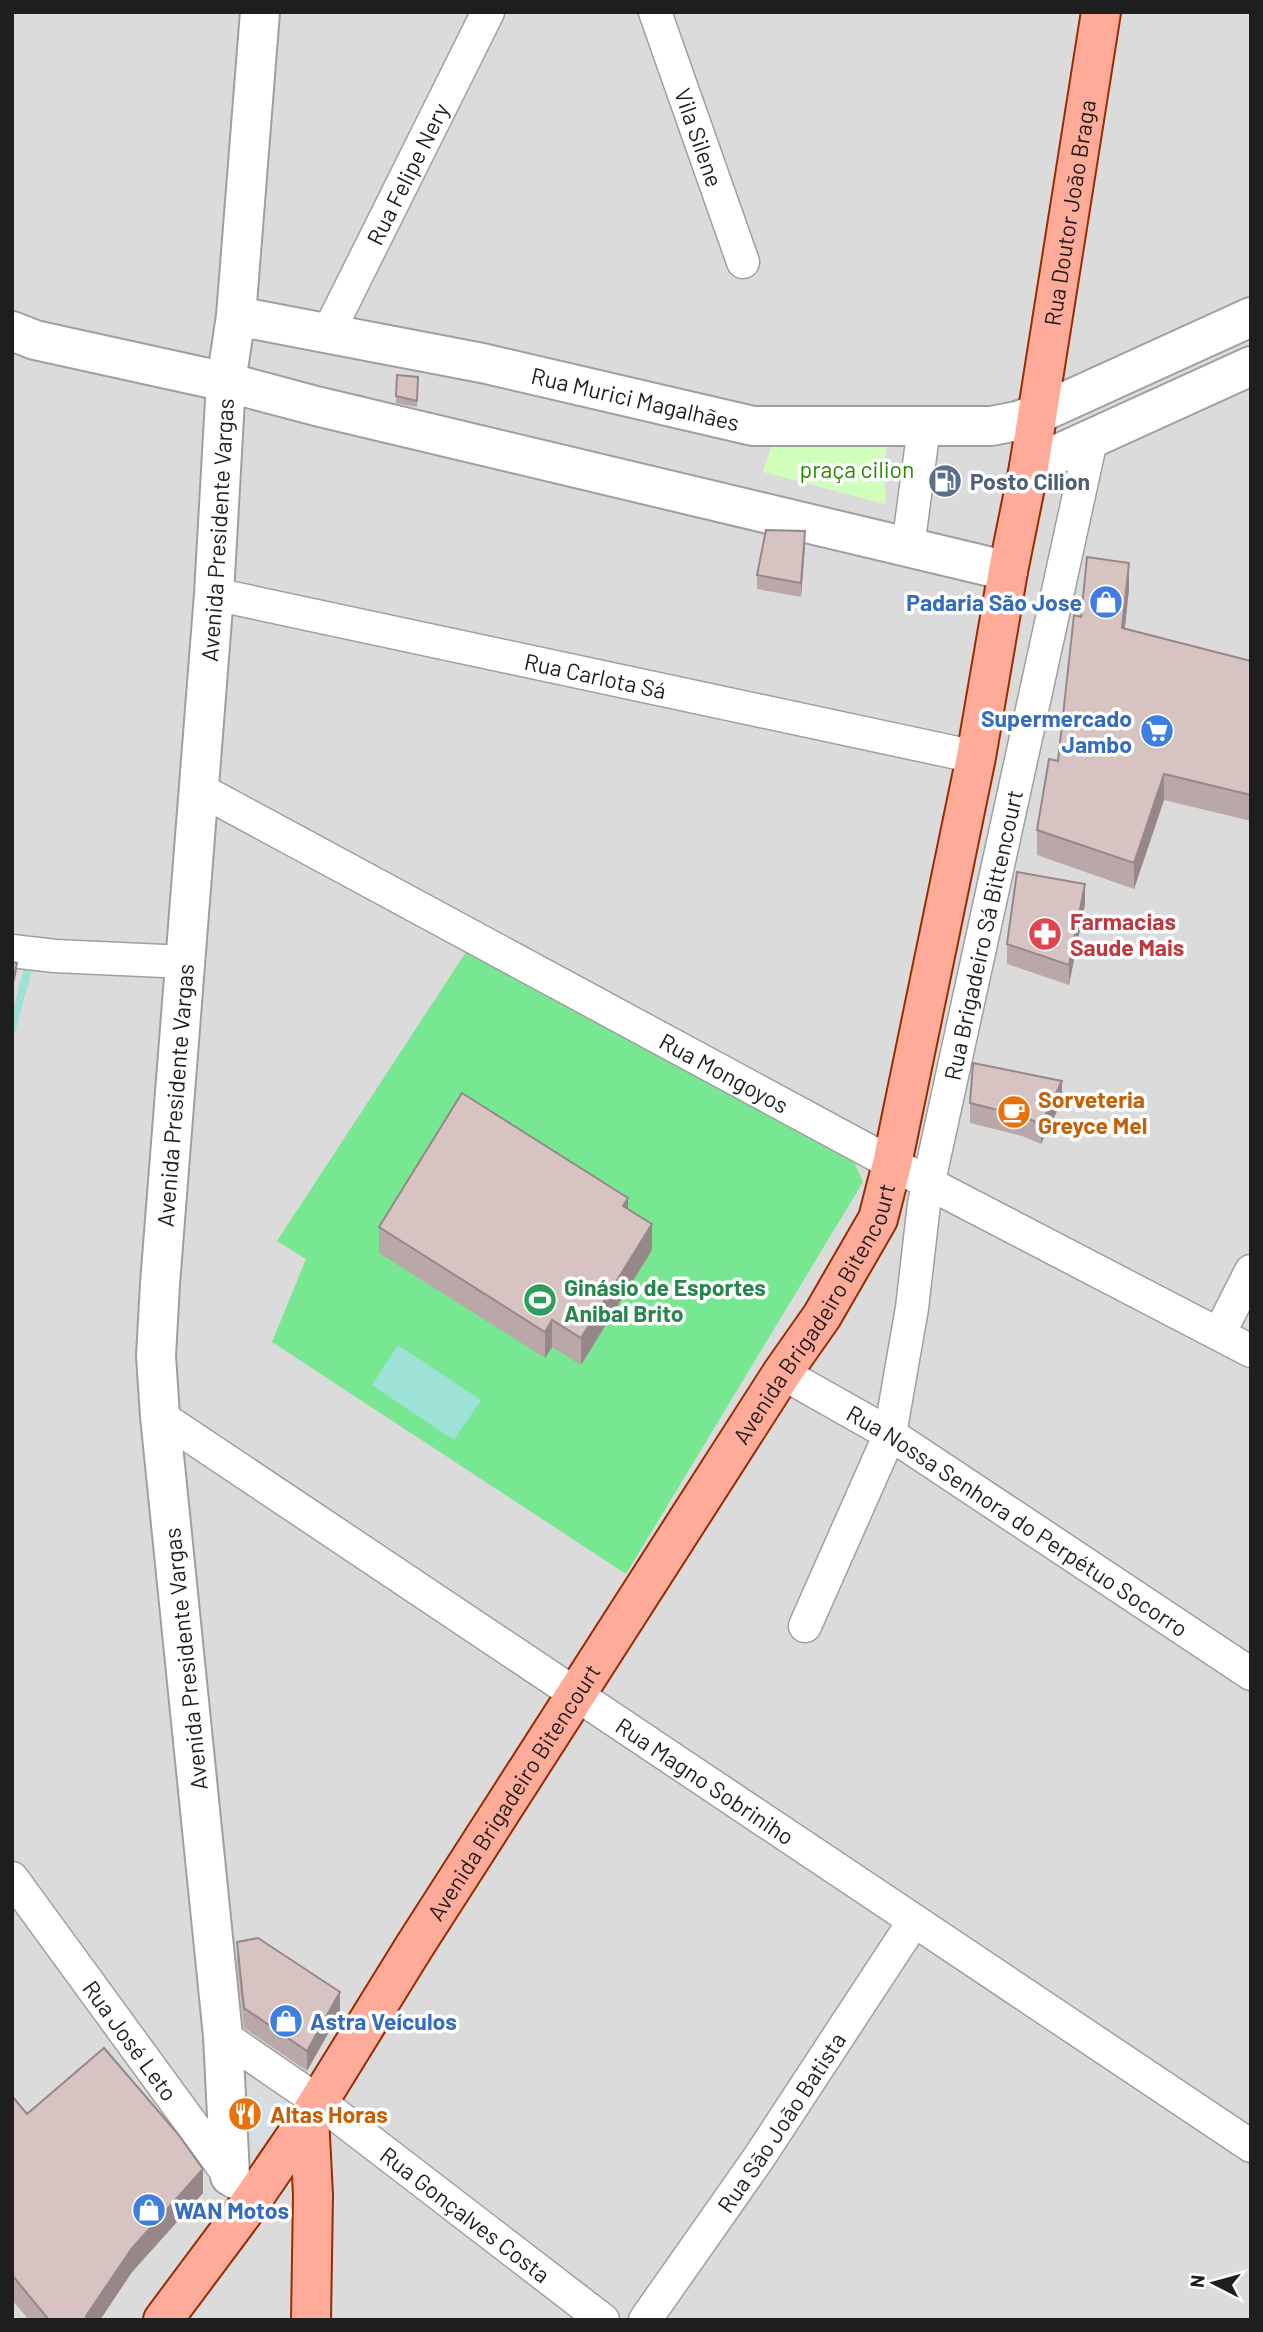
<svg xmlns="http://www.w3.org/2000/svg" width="1263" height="2332" font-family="Barlow,sans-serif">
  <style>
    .residential { fill: #dcdbdb }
    .park { fill: #d0ffbb }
    .pitch { fill: #78e792 }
    .plaza { fill: #d7dde6 }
    .water { fill: #9ee2d7 }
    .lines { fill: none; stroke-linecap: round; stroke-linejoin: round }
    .stream { stroke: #9ee2d7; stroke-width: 8 }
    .minor-casing { stroke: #9f9f9f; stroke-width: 35 }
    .tertiary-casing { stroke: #9f9f9f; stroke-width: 42 }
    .primary-casing { stroke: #982b00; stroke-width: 42 }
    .minor { stroke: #fff; stroke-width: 32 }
    .tertiary { stroke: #fff; stroke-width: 38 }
    .primary { stroke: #ffab99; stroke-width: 38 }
    .wall { fill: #b9a8a7 }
    .shaded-wall { fill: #968888 }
    .building { fill: #d7c3c2; stroke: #968888; stroke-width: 2 }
    .labels { text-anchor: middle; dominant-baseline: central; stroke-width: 7; stroke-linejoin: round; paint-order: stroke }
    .street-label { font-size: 23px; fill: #1e1e1e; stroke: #fff }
    .park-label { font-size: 23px; fill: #298800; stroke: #fff }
    .service-label { font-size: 23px; font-weight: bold; fill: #4e5e75; stroke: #fff; text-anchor: start }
    .shop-label { font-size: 23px; font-weight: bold; fill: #366cbe; stroke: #fff; text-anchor: end }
    .health-label { font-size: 23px; font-weight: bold; fill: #be3a42; stroke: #fff; text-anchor: start }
    .food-label { font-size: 23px; font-weight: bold; fill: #c56008; stroke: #fff; text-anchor: start }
    .leisure-label { font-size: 23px; font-weight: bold; fill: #27864d; stroke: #fff; text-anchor: start }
  </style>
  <rect width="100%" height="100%" fill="#f0e6e3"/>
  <path class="residential" d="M12 12H1251V2320H12Z"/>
  <path class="park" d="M774 438 886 443 885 504 763 472Z"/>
  <path class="pitch" d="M466 952 853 1160 863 1182 626 1574 272 1342 306 1259 277 1241Z"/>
  <path class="plaza" d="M254 2090 280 2113 279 2122 260 2148 252 2142 249 2093Z"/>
  <path class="water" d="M398 1345 481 1400 454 1440 372 1385Z"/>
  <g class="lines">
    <path class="stream" d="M12 1029 28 969"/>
    <g class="minor-casing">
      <g id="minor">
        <path id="s1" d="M655 12 743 262"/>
        <path id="s2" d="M328 333 488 12"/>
        <path d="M908 547 924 427"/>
        <path id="s3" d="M214 594 976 757"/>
        <path id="s4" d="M199 789 930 1184 1251 1351"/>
        <path d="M12 951 55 956 186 962"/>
        <path d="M1219 1334 1251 1271"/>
        <path id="s5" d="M782 1373 890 1434 1251 1674"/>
        <path id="s6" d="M160 1416 1251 2146"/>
        <path id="s7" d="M805 1626 890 1434 912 1308 924 1204 1091 440"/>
        <path id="s8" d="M12 1878 234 2182"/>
        <path id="s9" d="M223 2036 322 2104 603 2320"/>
        <path id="s10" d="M645 2320 758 2159 914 1921"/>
      </g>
    </g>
    <g class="tertiary-casing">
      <g id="tertiary">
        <path id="s11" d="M236 316 482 363 753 426H991L1017 421 1038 414 1251 317"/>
        <path d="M12 331 35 340 226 382 316 406 1008 571"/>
        <path d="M1029 467 1251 366"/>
        <path id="s12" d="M230 2176 223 2036 160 1416 156 1356 160 1284 214 594 226 382 236 316 260 12"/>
      </g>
    </g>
    <g class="primary-casing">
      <g id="primary">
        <path d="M309 2117 313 2195 311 2320"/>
        <path id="s13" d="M163 2320 248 2206 309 2117 414 1947 782 1373 822 1316 878 1219 892 1164 976 757 1008 571 1029 467 1101 12"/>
      </g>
    </g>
    <use href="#minor" class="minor"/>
    <use href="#tertiary" class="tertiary"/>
    <use href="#primary" class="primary"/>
  </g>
  <path class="wall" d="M418 384 417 407 396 403V396Z
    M805 545 801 597 757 589V575Z
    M1129 589 1125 628 1251 661V821L1164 800 1134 889 1037 855V830L1058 761 1081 617Z
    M1085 904 1069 985 1007 964V944Z
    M1062 1101 1041 1144 1022 1136 970 1123V1103Z
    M628 1210 652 1250 581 1365 552 1347 545 1358 379 1253V1227Z
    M237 1942 340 2012 307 2071 244 2028 237 1962Z
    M12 2096 27 2114 203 2193 132 2272 100 2320H29L12 2300Z"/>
  <path class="shaded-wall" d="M805 531V545L801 597V583Z
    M1129 563V589L1122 653V628Z
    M1164 774V800L1134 889V863Z
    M1085 884V904L1069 985V965Z
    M17 963V970L12 992V984Z
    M1062 1081V1101L1041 1144V1124Z
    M628 1198V1224L623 1206Z
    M652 1224V1250L581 1365V1338Z
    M552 1320V1347L545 1358V1332Z
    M340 1992V2012L307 2071V2051Z
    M203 2169V2193L132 2272 100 2320H86V2316L132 2248Z"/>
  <path class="building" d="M397 375 418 377 417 401 396 396Z
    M766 530 805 531 801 583 757 575Z
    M1087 557 1129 563 1122 628 1251 661V795L1164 774 1134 863 1037 830 1049 759 1058 761 1074 615 1081 617Z
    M1017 872 1085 884 1069 965 1007 944Z
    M12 962 17 963 12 984Z
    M973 1063 1062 1081 1041 1124 1022 1116 970 1103Z
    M462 1093 628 1198 623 1206 652 1224 581 1338 552 1320 545 1332 379 1227Z
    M258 1938 340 1992 307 2051 244 2008 237 1942Z
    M104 2048 178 2134 203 2169 132 2248 86 2316 87 2320H49L12 2275V2096L27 2114Z"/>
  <defs>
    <g id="fuel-disc" transform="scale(1.75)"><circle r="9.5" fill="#5c6f8a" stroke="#fff"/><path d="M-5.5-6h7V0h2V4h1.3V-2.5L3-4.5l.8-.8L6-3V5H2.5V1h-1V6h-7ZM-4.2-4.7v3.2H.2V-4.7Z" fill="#fff"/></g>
    <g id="shop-disc" transform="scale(1.75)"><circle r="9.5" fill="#3f7fe0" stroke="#fff"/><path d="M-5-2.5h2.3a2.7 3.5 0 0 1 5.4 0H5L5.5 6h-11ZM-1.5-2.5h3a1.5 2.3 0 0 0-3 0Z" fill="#fff"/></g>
    <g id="supermarket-disc" transform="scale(1.75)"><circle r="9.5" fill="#3f7fe0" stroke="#fff"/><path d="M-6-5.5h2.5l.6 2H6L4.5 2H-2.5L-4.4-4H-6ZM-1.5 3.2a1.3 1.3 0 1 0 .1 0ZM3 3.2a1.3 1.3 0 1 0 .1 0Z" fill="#fff"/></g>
    <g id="pharmacy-disc" transform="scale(1.75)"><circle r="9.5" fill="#e0444e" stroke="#fff"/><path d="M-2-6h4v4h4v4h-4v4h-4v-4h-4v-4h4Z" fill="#fff"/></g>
    <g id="cafe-disc" transform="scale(1.75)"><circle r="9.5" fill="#e8710a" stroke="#fff"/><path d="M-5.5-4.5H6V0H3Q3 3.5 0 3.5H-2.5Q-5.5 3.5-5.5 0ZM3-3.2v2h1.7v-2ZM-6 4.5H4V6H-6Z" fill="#fff"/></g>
    <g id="stadium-disc" transform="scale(1.75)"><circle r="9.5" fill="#2e9e5b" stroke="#fff"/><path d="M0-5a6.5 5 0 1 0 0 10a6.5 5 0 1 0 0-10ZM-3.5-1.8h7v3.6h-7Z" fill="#fff"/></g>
    <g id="restaurant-disc" transform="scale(1.75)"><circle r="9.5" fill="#e8710a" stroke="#fff"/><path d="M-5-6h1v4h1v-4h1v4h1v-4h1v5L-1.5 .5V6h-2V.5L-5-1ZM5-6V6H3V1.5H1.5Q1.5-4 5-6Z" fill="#fff"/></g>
  </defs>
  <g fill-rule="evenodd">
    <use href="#fuel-disc" x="945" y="481"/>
    <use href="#shop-disc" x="1106" y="602"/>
    <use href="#supermarket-disc" x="1157" y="731"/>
    <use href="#pharmacy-disc" x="1045" y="934"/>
    <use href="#cafe-disc" x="1014" y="1112"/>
    <use href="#stadium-disc" x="540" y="1300"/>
    <use href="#shop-disc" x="286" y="2021"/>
    <use href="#restaurant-disc" x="245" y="2114"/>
    <use href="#shop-disc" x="149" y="2210"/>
  </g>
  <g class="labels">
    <g class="street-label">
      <text stroke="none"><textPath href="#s1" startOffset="133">Vila Silene</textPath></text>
      <text stroke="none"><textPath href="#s2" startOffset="178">Rua Felipe Nery</textPath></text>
      <text stroke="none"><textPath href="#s13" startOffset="2338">Rua Doutor João Braga</textPath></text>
      <text stroke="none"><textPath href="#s11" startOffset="408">Rua Murici Magalhães</textPath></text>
      <text stroke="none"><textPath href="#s12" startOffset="1652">Avenida Presidente Vargas</textPath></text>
      <text stroke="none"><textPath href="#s3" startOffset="390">Rua Carlota Sá</textPath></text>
      <text stroke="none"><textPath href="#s7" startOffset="718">Rua Brigadeiro Sá Bittencourt</textPath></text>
      <text stroke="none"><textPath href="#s4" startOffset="597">Rua Mongoyos</textPath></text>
      <text stroke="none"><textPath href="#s12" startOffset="1085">Avenida Presidente Vargas</textPath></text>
      <text stroke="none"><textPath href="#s13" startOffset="1200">Avenida Brigadeiro Bitencourt</textPath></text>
      <text stroke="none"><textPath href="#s5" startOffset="278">Rua Nossa Senhora do Perpétuo Socorro</textPath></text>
      <text transform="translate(185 1659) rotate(-96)">Avenida Presidente Vargas</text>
      <text stroke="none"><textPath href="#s6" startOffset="656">Rua Magno Sobriniho</textPath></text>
      <text stroke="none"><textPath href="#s13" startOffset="634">Avenida Brigadeiro Bitencourt</textPath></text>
      <text stroke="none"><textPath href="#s8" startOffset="201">Rua José Leto</textPath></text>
      <text stroke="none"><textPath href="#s10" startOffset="240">Rua São João Batista</textPath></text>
      <text stroke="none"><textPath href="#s9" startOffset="301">Rua Gonçalves Costa</textPath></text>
    </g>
    <g class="park-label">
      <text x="857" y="469">praça cilion</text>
    </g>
    <g class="service-label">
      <text x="970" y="481">Posto Cilion</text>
    </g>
    <g class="shop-label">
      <text x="1082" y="602">Padaria São Jose</text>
      <text x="1132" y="718">Supermercado<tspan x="1132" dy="26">Jambo</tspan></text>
      <text x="310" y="2021" text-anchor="start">Astra Veículos</text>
      <text x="174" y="2210" text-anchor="start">WAN Motos</text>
    </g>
    <g class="health-label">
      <text x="1070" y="921">Farmacias<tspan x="1070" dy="26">Saude Mais</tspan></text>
    </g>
    <g class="food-label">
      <text x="1038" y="1099">Sorveteria<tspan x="1038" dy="26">Greyce Mel</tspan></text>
      <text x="270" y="2114">Altas Horas</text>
    </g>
    <g class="leisure-label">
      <text x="564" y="1287">Ginásio de Esportes<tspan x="564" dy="26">Anibal Brito</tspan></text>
    </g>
  </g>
  <rect width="1263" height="2332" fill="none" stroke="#1e1e1e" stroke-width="28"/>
  <g transform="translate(1214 2283) rotate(276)" stroke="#ffffff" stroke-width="5" paint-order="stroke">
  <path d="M0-5L12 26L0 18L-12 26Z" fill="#1e1e1e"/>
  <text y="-10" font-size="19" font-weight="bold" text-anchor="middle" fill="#1e1e1e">N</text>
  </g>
</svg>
